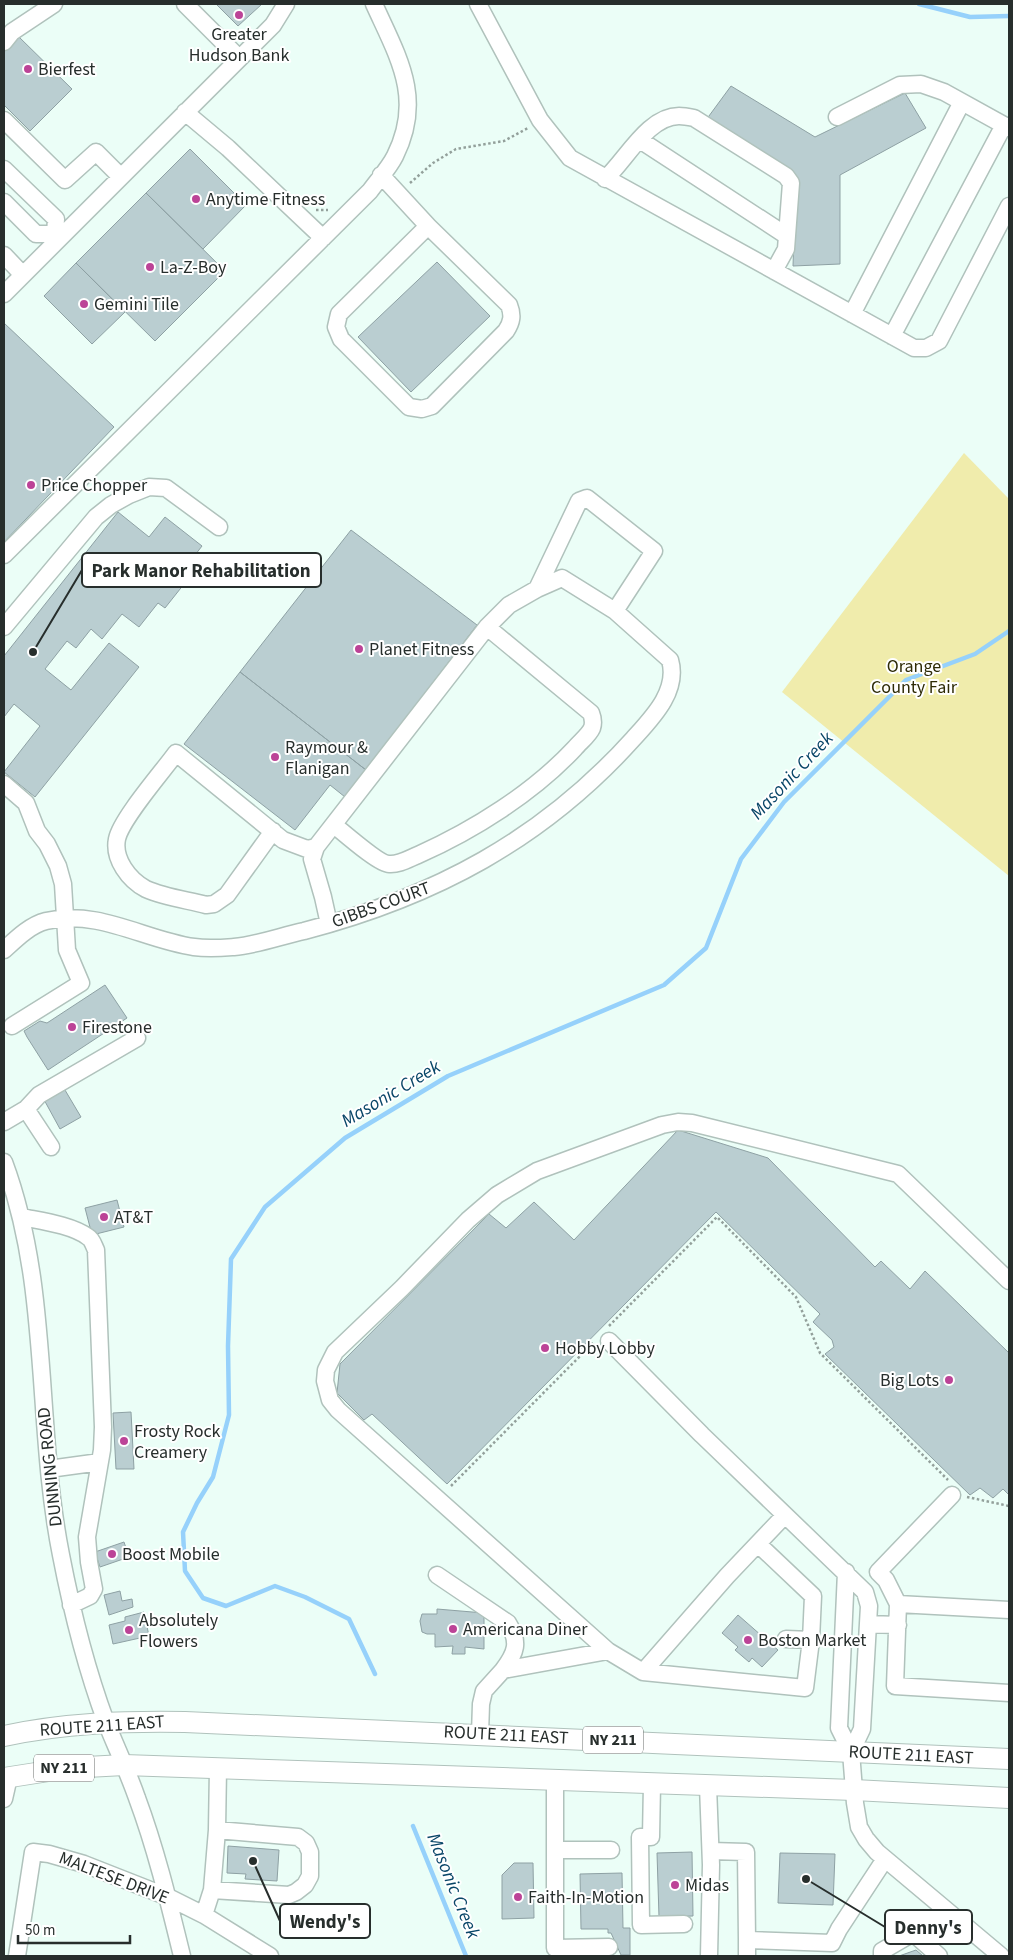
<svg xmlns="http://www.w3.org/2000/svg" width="1013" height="1960" font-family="'Source Sans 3',sans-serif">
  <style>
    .green { fill: #f0ecac }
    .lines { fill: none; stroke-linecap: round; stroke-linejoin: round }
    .stream { stroke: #96d1fb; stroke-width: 4.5 }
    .building { fill: #baced1; stroke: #8ea1a4 }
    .minor-casing { stroke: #b0c2bc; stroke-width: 19 }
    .major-casing { stroke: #b0c2bc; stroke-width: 22 }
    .path { stroke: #93a09b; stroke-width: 2.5; stroke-dasharray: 2.5 2.5; stroke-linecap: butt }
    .minor { stroke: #fff; stroke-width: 16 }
    .major { stroke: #fff; stroke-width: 20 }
    .poi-dot { fill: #bc4397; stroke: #fff; stroke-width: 2 }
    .labels { text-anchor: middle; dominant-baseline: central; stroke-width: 4; stroke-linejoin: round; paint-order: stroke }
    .shield { fill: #fff; stroke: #686d6b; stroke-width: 1 }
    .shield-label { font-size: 16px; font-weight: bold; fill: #272e2c }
    .poi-label { font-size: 18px; fill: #272e2c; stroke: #fff; text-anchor: start }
    .park-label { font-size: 18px; fill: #2e2b06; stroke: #fff }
    .street-label { font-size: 18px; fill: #272e2c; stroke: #fff }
    .water-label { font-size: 19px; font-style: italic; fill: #094668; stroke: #fff }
    .leader { fill: none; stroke: #272e2c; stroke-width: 2 }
    .callout-dot { fill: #272e2c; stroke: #fff; stroke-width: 2 }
    .callout { fill: #fff; stroke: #272e2c; stroke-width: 2 }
    .callout-label { font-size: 19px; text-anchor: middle; font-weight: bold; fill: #272e2c }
  </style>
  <rect width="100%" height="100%" fill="#ebfef7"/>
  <path class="green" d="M964 453 1009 499V876L782 692Z"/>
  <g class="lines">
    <path class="stream" d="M919 4 970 17 1009 16
      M375 1674 349 1619 305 1597 275 1586 226 1606 203 1598 185 1571 183 1532 197 1503 213 1477 229 1415 228 1346 231 1259 265 1207 345 1138 448 1076 664 985 706 948 741 859 784 802 906 680 975 654 1009 631
      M413 1826 466 1956"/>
  </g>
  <path class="building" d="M216 4H262L238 26Z
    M18 36 72 89 30 131 4 105V50Z
    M731 86 815 137 905 93 926 128 840 175V264L793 266 796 176 706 120Z
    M190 149 246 205 203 249 146 193Z
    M146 193 225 271 155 341 76 263Z
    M437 262 490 316 411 392 358 337Z
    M76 263 125 312 92 344 44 296Z
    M4 323 114 427 4 542Z
    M118 512 149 537 165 517 202 546 185 568 192 574 165 608 158 603 139 627 122 614 102 639 91 629 76 648 67 641 45 669 71 690 109 643 139 667 35 797 4 772 40 726 14 704 4 717V656Z
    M351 530 477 625 366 770 240 672Z
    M240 672 366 770 345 797 330 785 295 830 184 744Z
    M105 985 127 1018 48 1070 27 1037 24 1031 40 1021 47 1023Z
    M62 1085 81 1117 60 1129 42 1096Z
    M678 1130 768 1158 875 1267 881 1261 910 1289 925 1271 1009 1353V1495L1003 1489 993 1498 980 1488 970 1495 825 1354 834 1347 832 1340 813 1322 820 1314 716 1212 447 1484 372 1414 364 1420 337 1393 340 1364 489 1214 506 1228 534 1202 574 1240Z
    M117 1200 124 1227 92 1235 85 1208Z
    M131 1412 134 1469H116L113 1413Z
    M124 1542 129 1557 100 1567 95 1552Z
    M120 1591 122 1601 132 1599 133 1607 109 1615 104 1595Z
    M437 1609 484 1613V1649L465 1647V1654H452L453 1646 435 1647V1634H427L422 1632 420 1621 422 1614H437Z
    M144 1612 149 1636 113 1644 109 1625 125 1621V1617Z
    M738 1615 778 1650 762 1667 752 1658 749 1662 735 1650 738 1647 722 1633Z
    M228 1846 279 1850 277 1881 245 1879 246 1874 227 1873Z
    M692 1852 693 1916 659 1917 657 1853Z
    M780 1853 835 1854 833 1905 778 1903Z
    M514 1863H533L534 1918 502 1919V1875Z
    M622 1873 623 1928H630V1955H621L611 1933H608V1929H581L580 1874Z
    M916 1950 923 1956H899Z"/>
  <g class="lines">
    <g class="minor-casing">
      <path id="minor" d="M185 4 239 58
        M478 4 540 120 570 158 914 348H926L939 341 1009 206
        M4 42 12 32 54 4
        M185 112 228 148 323 238
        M837 117 900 85 921 84 944 92 1009 128
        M4 120 65 180 96 152 121 177
        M640 140 787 236
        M4 169 56 219 55 234
        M381 175 428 226 339 314 336 327 341 339 409 407 422 409 432 406 506 331C512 322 513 315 509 305L428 226
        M605 179C626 160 648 116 679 116 684 116 689 117 694 118L786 176 791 183 786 249 774 271
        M4 202 36 234H55L60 238
        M4 255 23 275
        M4 294 273 25 286 4
        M852 314 962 102
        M892 336 1004 125
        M4 555 370 191C378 180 389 168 395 156 424 98 398 57 374 4
        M537 589 562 578 615 611
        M4 627 96 517 111 505 129 495 149 487 166 488 219 527
        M4 784 26 803 37 831 47 844 58 866 63 884 67 950 81 983 12 1026
        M334 825C344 833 379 864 389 864 399 865 410 858 418 855 474 830 533 793 575 748 580 742 589 735 592 728 594 722 593 718 591 713L487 627
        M273 831 227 895 214 904 206 905C187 900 164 897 146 889 129 880 113 859 117 839 121 819 163 771 176 753L283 840 307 849 316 847
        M4 950C16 939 30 925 46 921 100 909 144 940 194 947 208 949 220 948 234 947 257 945 281 936 304 931 434 897 542 840 633 739 652 718 679 691 670 660L615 611 654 551 587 498 579 501 537 589 509 605 487 627 316 847 312 859 323 897 329 924
        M26 1109 39 1095 137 1038
        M4 1122 26 1109 51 1147
        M4 1162C51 1288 35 1425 61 1555 72 1612 86 1668 106 1722 116 1747 128 1772 137 1798 156 1849 169 1903 182 1956
        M22 1217C41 1221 72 1225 88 1237 92 1239 94 1246 96 1250L103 1427 102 1450 87 1537 89 1562 94 1589 90 1596 71 1605
        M609 1341 702 1435 865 1592 869 1606 862 1729 851 1752
        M49 1469 100 1462
        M758 1544 813 1596 811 1640 805 1688 643 1672 727 1576 785 1515
        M846 1572 839 1728 851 1752 855 1803 859 1827 866 1839 877 1852 1001 1956
        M437 1575 508 1623C520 1642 516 1653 503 1670
        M898 1604 886 1580 878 1572 952 1495
        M1009 1610 898 1604 895 1686 1009 1693
        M868 1624 898 1625
        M786 1639 811 1640
        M643 1672 608 1651 338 1410 330 1400 325 1381 326 1370 335 1352 402 1288 468 1220 497 1195 537 1171 662 1125 678 1122 692 1123 898 1174 1009 1281
        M480 1734 481 1704 484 1691 503 1670 608 1651
        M555 1781V1948L609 1947
        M652 1784 651 1837H640L641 1925 684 1924
        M708 1786 711 1865 709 1956
        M4 1799 9 1777
        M555 1850H611
        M711 1851 746 1852 747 1940 832 1943 839 1929 885 1859
        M212 1890 289 1895 296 1892 305 1885 310 1876V1852L306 1843 298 1837 217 1830
        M204 1915 212 1890 217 1830 218 1768
        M17 1956 33 1852 49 1854 84 1864 168 1897 204 1915 270 1956
        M747 1956V1940
        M882 1956V1951L913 1933 939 1956"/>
    </g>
    <g class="major-casing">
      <path id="major" d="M4 1736C64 1723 124 1721 185 1722L1009 1759
        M4 1778 68 1768 124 1765 854 1790 1009 1798"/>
    </g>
    <path class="path" d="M410 183 433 163 456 149 504 141 528 128
      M316 210H328
      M609 1326 717 1217 796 1297 820 1353 948 1480
      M451 1486 593 1343
      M967 1497 1009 1506"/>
    <use href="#minor" class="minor"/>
    <use href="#major" class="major"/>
  </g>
  <g class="poi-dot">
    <circle cx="239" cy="15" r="5"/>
    <circle cx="28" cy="69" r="5"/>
    <circle cx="196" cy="199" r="5"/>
    <circle cx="150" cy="267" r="5"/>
    <circle cx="84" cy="304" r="5"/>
    <circle cx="31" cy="485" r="5"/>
    <circle cx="359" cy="649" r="5"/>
    <circle cx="275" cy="757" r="5"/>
    <circle cx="72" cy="1027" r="5"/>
    <circle cx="104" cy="1217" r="5"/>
    <circle cx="545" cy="1348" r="5"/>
    <circle cx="949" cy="1380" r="5"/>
    <circle cx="124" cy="1441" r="5"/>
    <circle cx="112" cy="1554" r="5"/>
    <circle cx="453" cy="1629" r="5"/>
    <circle cx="129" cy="1630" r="5"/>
    <circle cx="748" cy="1640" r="5"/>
    <circle cx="675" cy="1885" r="5"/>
    <circle cx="518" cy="1897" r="5"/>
  </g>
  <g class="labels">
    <g class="shield">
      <rect x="583" y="1726.5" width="60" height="27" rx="4"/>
      <rect x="34" y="1754.5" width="60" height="27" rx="4"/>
    </g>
    <g class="shield-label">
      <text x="613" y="1740">NY 211</text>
      <text x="64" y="1768">NY 211</text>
    </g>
    <g class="poi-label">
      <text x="239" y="34" text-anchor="middle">Greater<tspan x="239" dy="21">Hudson Bank</tspan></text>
      <text x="38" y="69">Bierfest</text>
      <text x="206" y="199">Anytime Fitness</text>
      <text x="160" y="267">La-Z-Boy</text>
      <text x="94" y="304">Gemini Tile</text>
      <text x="41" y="485">Price Chopper</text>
      <text x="369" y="649">Planet Fitness</text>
      <text x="285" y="747">Raymour &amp;<tspan x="285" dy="21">Flanigan</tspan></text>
      <text x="82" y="1027">Firestone</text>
      <text x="114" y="1217">AT&amp;T</text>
      <text x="555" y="1348">Hobby Lobby</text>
      <text x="939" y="1380" text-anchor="end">Big Lots</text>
      <text x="134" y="1431">Frosty Rock<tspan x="134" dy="21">Creamery</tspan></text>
      <text x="122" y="1554">Boost Mobile</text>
      <text x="139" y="1620">Absolutely<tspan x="139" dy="21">Flowers</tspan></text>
      <text x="463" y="1629">Americana Diner</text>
      <text x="758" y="1640">Boston Market</text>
      <text x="685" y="1885">Midas</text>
      <text x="528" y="1897">Faith-In-Motion</text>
    </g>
    <g class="park-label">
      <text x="914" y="666">Orange<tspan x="914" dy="21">County Fair</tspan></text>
    </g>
    <g class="street-label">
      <text transform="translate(381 905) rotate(-20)">GIBBS COURT</text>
      <text transform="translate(50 1467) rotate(-96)">DUNNING ROAD</text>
      <text transform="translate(102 1726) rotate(-4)">ROUTE 211 EAST</text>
      <text transform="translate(506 1735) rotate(3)">ROUTE 211 EAST</text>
      <text transform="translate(911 1755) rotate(3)">ROUTE 211 EAST</text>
      <text transform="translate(114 1878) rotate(21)">MALTESE DRIVE</text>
    </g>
    <g class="water-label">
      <text transform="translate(792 776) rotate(-47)">Masonic Creek</text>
      <text transform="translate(391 1094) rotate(-31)">Masonic Creek</text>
      <text transform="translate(453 1886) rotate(68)">Masonic Creek</text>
    </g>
  </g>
  <path class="leader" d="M33 652L82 570M253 1861L280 1921M806 1879L885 1927"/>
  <g class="callout-dot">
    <circle cx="33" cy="652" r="5"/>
    <circle cx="253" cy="1861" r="5"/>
    <circle cx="806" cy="1879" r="5"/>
  </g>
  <g class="callout">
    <rect x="82" y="553" width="239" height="34" rx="5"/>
    <rect x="280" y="1904" width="90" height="34" rx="5"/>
    <rect x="885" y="1910" width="87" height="34" rx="5"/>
  </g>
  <g class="callout-label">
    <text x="201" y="577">Park Manor Rehabilitation</text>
    <text x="325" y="1928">Wendy's</text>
    <text x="928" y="1934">Denny's</text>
  </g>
  <rect width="1013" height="1960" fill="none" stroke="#272e2c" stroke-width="10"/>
  <path d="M18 1935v8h112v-8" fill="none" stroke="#272e2c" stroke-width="2.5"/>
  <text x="25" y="1935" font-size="15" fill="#272e2c" stroke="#ffffff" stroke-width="4" paint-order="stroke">50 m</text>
</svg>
